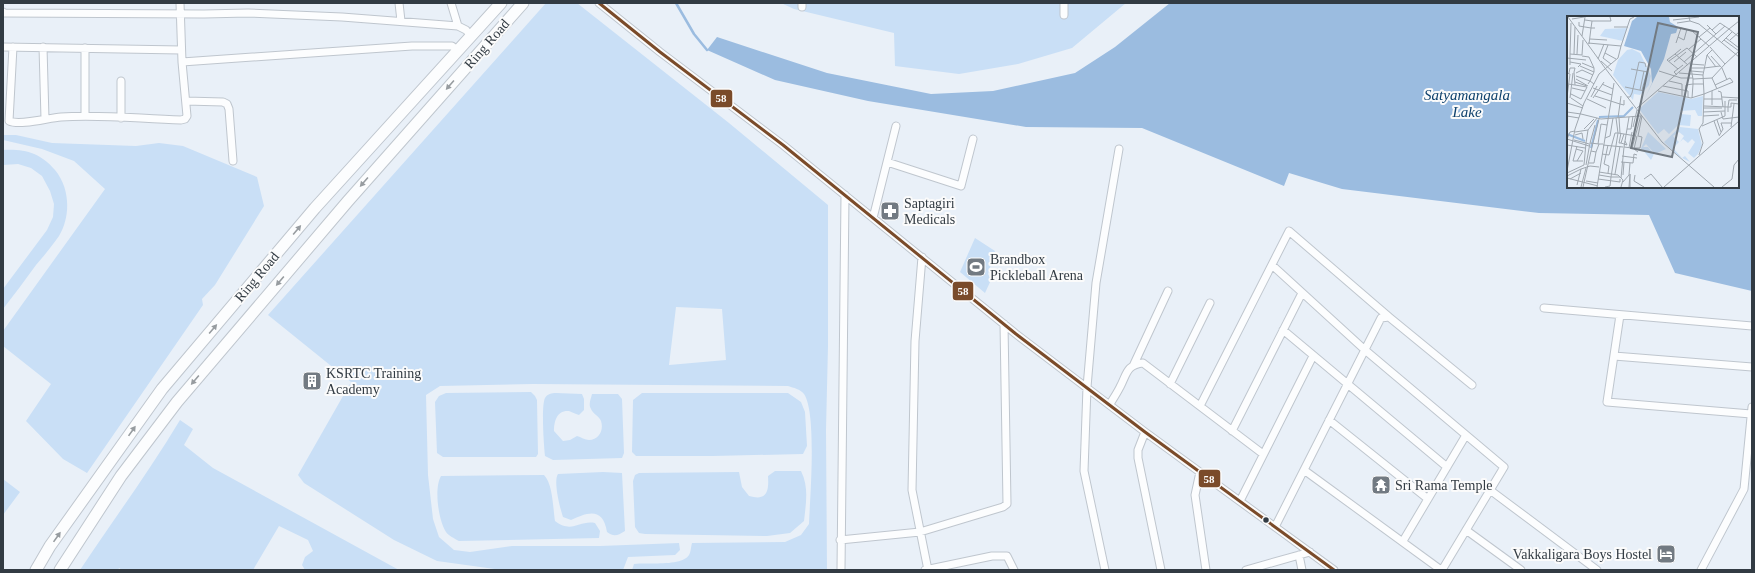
<svg xmlns="http://www.w3.org/2000/svg" width="1755" height="573" font-family="Georgia,serif">
  <style>
    .green { fill: #c9dff6; fill-rule: evenodd }
    .water { fill: #9bbce0; fill-rule: evenodd }
    .lines { fill: none; stroke-linecap: round; stroke-linejoin: round }
    .stream { stroke: #9bbce0; stroke-width: 2.5 }
    .street-casing { stroke: #bfc6ce; stroke-width: 9 }
    .primary-casing { stroke: #bfc6ce; stroke-width: 13 }
    .street { stroke: #fcfdfe; stroke-width: 7 }
    .primary { stroke: #fcfdfe; stroke-width: 11 }
    .bus-1-casing { stroke: #fbfbfb; stroke-width: 6 }
    .bus-1 { stroke: #7a4b2a; stroke-width: 3 }
    .oneway { fill: #979ca0 }
    .bus-dot { fill: #323b43; stroke: #fbfbfb; stroke-width: 1.5 }
    .labels { text-anchor: middle; dominant-baseline: central; stroke-width: 4; stroke-linejoin: round; paint-order: stroke }
    .street-label { font-size: 14px; fill: #323b43; stroke: #fbfbfb }
    .poi-label { font-size: 14px; fill: #323b43; stroke: #fbfbfb; text-anchor: start }
    .water-label { font-size: 15px; font-style: italic; fill: #0d406c; stroke: #fbfbfb }
    .inset-river { fill: none; stroke: #9bbce0; stroke-width: 2 }
    .inset-road { fill: none; stroke: #a0a8b0; stroke-width: 1 }
    .view { fill: #727a82; fill-opacity: 0.15; stroke: #727a82; stroke-width: 2 }
    .inset-edge { fill: none; stroke: #323b43; stroke-width: 2 }
    .line-badge { stroke: #fbfbfb; stroke-width: 1.5 }
    .badge-label { font-size: 11px; text-anchor: middle; font-weight: bold; fill: #fff }
  </style>
  <rect width="100%" height="100%" fill="#e9f0f8"/>
  <path class="green" d="M546 3H577L729 123 828 205V346L826 430 827 570H632L634 564C647 562 681 567 689 555 691 552 691 546 692 543L785 542 801 535 809 524C810 498 817 413 804 394 800 389 794 388 788 386L533 384 440 386 426 395 428 475 433 519 439 537 454 550 470 552 512 546H600L679 543 680 550 675 555 628 557 623 570H502L437 561 394 540 304 483 298 475 351 382 268 315ZM676 307 722 309 726 360 669 365Z
    M781 3H1126L1072 48 1018 64 959 74 895 66 894 33 794 9Z
    M3 135H16L52 143 136 146 159 143 183 146 257 177 264 206 215 285 202 299 203 305 87 473 63 459 26 421 51 384 3 346V331L105 189 74 161 42 149 3 140Z
    M3 150C26 149 40 153 55 170 70 188 71 216 59 236 52 246 44 256 36 265 25 280 14 295 3 309V289L47 230 53 217 54 204 50 191 42 176 31 168 18 164 3 165Z
    M975 238 995 251 988 274 991 280 985 293 960 272Z
    M531 392 535 396 537 400 538 454 536 457H443L437 453 435 402 439 396 446 393Z
    M556 393 582 394 584 399V410L579 415C575 414 572 412 569 411 557 410 554 421 554 431L563 441 570 440 577 436C581 437 585 440 589 440 599 440 604 430 601 421 599 416 593 414 591 409 588 404 591 399 592 394H618L622 399 624 453 622 458 553 460 545 456C544 447 541 406 545 398 547 394 552 393 556 393Z
    M642 393H788L801 402 805 412 807 446 803 454 713 456H636L632 452 633 400Z
    M180 420 193 429 184 445 213 468 399 570H305L302 565 305 557 313 551 308 540 279 526 253 570H122L119 568 118 570H80C113 520 149 472 180 420Z
    M775 471H801C809 487 806 503 804 521L790 533 767 536 645 534 639 533 635 527 633 481 635 475 639 473 739 472 742 487 749 496C767 501 769 492 768 476Z
    M603 472 622 473 625 531C617 536 614 537 607 532 603 507 588 512 571 520L563 517C560 508 553 481 558 474Z
    M544 475C553 484 553 509 555 521 572 534 579 520 595 523L600 531 599 538 459 541C455 539 448 535 446 532 438 519 434 488 441 476Z
    M3 479 20 492 3 515Z"/>
  <path class="water" d="M1170 3H1752V291L1675 273 1649 215 1539 213 1342 189 1289 173 1284 186 1142 128 1026 127 868 101 775 80 707 50 717 37 827 73 931 94 993 91 1075 73 1115 47ZM1568 17H1738V187H1568Z"/>
  <g class="lines">
    <path class="stream" d="M676 3 694 34 707 50"/>
    <g class="street-casing">
      <path id="street" d="M180 3 182 62
        M399 3 401 21
        M451 3 458 26
        M599 3 660 52 783 145 1016 334 1145 432 1334 570
        M802 7V3
        M3 12V13L204 14 248 13 342 17 458 26 466 30 472 37
        M1064 15V3
        M3 47 181 50
        M13 47 9 121C20 126 48 118 61 117 100 114 141 119 181 120L185 119 187 116 182 62 412 46H452L459 51
        M43 47 45 119
        M121 81V118
        M186 101 223 102 227 104 229 109 233 161
        M85 116V48
        M887 162 961 186 973 139
        M873 218 896 126
        M922 257 915 341 912 490 928 570
        M1272 265 1365 350 1504 467 1442 570
        M1544 308 1752 326
        M1620 315 1607 402 1751 414
        M1283 330 1447 467
        M1614 356 1752 367
        M1134 364 1168 291
        M1170 384 1210 303
        M1110 404C1113 399 1117 393 1120 387 1127 374 1126 365 1143 363L1263 454
        M1200 406 1289 231 1389 317
        M1329 420 1428 499
        M1232 431 1302 293
        M1145 432 1138 450V458L1161 570
        M1304 470 1441 570
        M1200 472 1195 495 1206 570
        M1490 490 1597 570
        M1240 501 1313 356
        M1275 527 1381 318 1389 317 1472 385
        M1466 530 1521 570
        M840 540 920 532 1003 507 1007 504 1004 324
        M1403 541 1466 435
        M1299 555 1302 570
        M841 570 845 195
        M925 570 992 556H1007L1014 570
        M1105 570 1084 471 1087 387 1096 283 1119 149
        M1246 570 1310 552
        M1701 570 1744 489 1752 407"/>
    </g>
    <g class="primary-casing">
      <path id="primary" d="M36 570 50 546 162 389 315 208 501 3
        M60 570 121 476 177 402 348 201 523 3"/>
    </g>
    <use href="#street" class="street"/>
    <use href="#primary" class="primary"/>
    <g class="bus-1-casing">
      <path id="bus-1" d="M599 3 660 52 783 145 1016 334 1145 432 1334 570"/>
    </g>
    <use href="#bus-1" class="bus-1"/>
  </g>
  <defs><path id="oneway-solid" d="M-6-.8H1V-3.2L6.5 0L1 3.2V.8H-6Z"/></defs>
  <g class="oneway">
    <use href="#oneway-solid" transform="translate(450 85) rotate(131)"/>
    <use href="#oneway-solid" transform="translate(364 182) rotate(131)"/>
    <use href="#oneway-solid" transform="translate(297 230) rotate(-50)"/>
    <use href="#oneway-solid" transform="translate(280 281) rotate(130)"/>
    <use href="#oneway-solid" transform="translate(213 329) rotate(-50)"/>
    <use href="#oneway-solid" transform="translate(195 380) rotate(130)"/>
    <use href="#oneway-solid" transform="translate(132 431) rotate(-55)"/>
    <use href="#oneway-solid" transform="translate(57 537) rotate(-55)"/>
  </g>
  <defs>
    <g id="pharmacy-square" transform="scale(1)"><rect x="-9" y="-9" width="18" height="18" rx="4" fill="#727a82" stroke="#fbfbfb"/><path d="M-2-6h4v4h4v4h-4v4h-4v-4h-4v-4h4Z" fill="#fff"/></g>
    <g id="stadium-square" transform="scale(1)"><rect x="-9" y="-9" width="18" height="18" rx="4" fill="#727a82" stroke="#fbfbfb"/><path d="M0-5a6.5 5 0 1 0 0 10a6.5 5 0 1 0 0-10ZM-3.5-1.8h7v3.6h-7Z" fill="#fff"/></g>
    <g id="building-square" transform="scale(1)"><rect x="-9" y="-9" width="18" height="18" rx="4" fill="#727a82" stroke="#fbfbfb"/><path d="M-4-6H4V6H1V3H-1V6H-4ZM-2.5-4.3h1.7v1.8h-1.7ZM.8-4.3h1.7v1.8H.8ZM-2.5-1h1.7V.8h-1.7ZM.8-1h1.7V.8H.8Z" fill="#fff"/></g>
    <g id="temple-square" transform="scale(1)"><rect x="-9" y="-9" width="18" height="18" rx="4" fill="#727a82" stroke="#fbfbfb"/><path d="M0-6L5-2H3V0L6.5 2.5H4V6H1.5V3h-3V6H-4V2.5H-6.5L-3 0V-2H-5Z" fill="#fff"/></g>
    <g id="hotel-square" transform="scale(1)"><rect x="-9" y="-9" width="18" height="18" rx="4" fill="#727a82" stroke="#fbfbfb"/><path d="M-6-4.5h1.5V1H6V5H4.5V3h-9V5H-6ZM-4 0a1.8 1.8 0 1 1 3.6 0ZM.5 0V-2.5h3Q6-2.5 6 0Z" fill="#fff"/></g>
  </defs>
  <g fill-rule="evenodd">
    <use href="#pharmacy-square" x="890" y="211"/>
    <use href="#stadium-square" x="976" y="267"/>
    <use href="#building-square" x="312" y="381"/>
    <use href="#temple-square" x="1381" y="485"/>
    <use href="#hotel-square" x="1666" y="554"/>
  </g>
  <circle class="bus-dot" cx="1266" cy="520" r="3.5"/>
  <g class="labels">
    <g class="street-label">
      <text transform="translate(487 44) rotate(-49)">Ring Road</text>
      <text transform="translate(257 277) rotate(-50)">Ring Road</text>
    </g>
    <g class="poi-label">
      <text x="904" y="203">Saptagiri<tspan x="904" dy="16">Medicals</tspan></text>
      <text x="990" y="259">Brandbox<tspan x="990" dy="16">Pickleball Arena</tspan></text>
      <text x="326" y="373">KSRTC Training<tspan x="326" dy="16">Academy</tspan></text>
      <text x="1395" y="485">Sri Rama Temple</text>
      <text x="1652" y="554" text-anchor="end">Vakkaligara Boys Hostel</text>
    </g>
    <g class="water-label">
      <text x="1467" y="95">Satyamangala<tspan x="1467" dy="17">Lake</tspan></text>
    </g>
  </g>
  <g transform="translate(1567 16)">
    <rect width="172" height="172" fill="#e9f0f8"/>
    <path d="M60 12 56 25 33 20 38 13ZM65 33 73 37 84 60 82 69 73 79 67 78 66 84 46 59 51 44 60 34ZM91 76 124 83 136 80 135 100H131L128 94 113 95 114 98 124 99 123 110 111 109 102 118 97 113 91 118 72 93ZM113 111 131 113 135 129 131 138 127 142 121 137 128 126 125 123 121 127 116 123 113 126 117 120 112 116 106 120 112 126 106 132 115 142 118 140 123 146 111 140 97 126ZM81 116 99 133 88 138 79 128 76 131H81L87 138 84 144 75 133 73 135Z" fill="#c9dff6"/>
    <path d="M70 1H102L103 6 111 11 109 17 104 18 97 43 78 82 85 67 84 53 74 35 57 30 65 5Z" fill="#9bbce0"/>
    <path class="inset-river" d="M32 101 57 100 66 91M0 118 18 125M24 132 31 104"/>
    <path class="inset-road" d="M1 1 38 52 95 126 147 171M122 1 123 5 132 8 172 41M5 3 17 1M18 4 25 5 24 12H28M106 4 132 1M25 5H44L43 1M12 6V10L24 12 22 28M110 7 123 5M140 9 149 18M47 11H61M145 14 153 7 162 13 172 5M15 20 18 1M111 21 117 24 120 13M132 21 143 12M159 22 172 32M23 23 40 24M157 24 172 35M163 24 172 16M21 27 54 30 63 3 67 1M109 27 114 12 125 15 142 30M154 27 165 16M41 29 36 42 44 48M114 33 108 38 121 49M122 33 134 23M145 34 140 39 149 51M38 37 49 43M3 38 4 7M7 38 8 11M10 38 11 19M108 38 100 44 111 53M140 39 136 59 137 78 166 66M15 40 22 41 27 52M144 40 155 52 160 64M0 42 19 44M31 43 37 28M34 45 45 55M102 45 120 32 130 41M3 46 14 48 11 51M107 46 119 36M117 46 158 10M15 47 27 52V56M123 47 126 63 145 62 158 48 143 31M123 48 137 49M158 48 172 35M3 49V38L15 39 16 24M13 50 27 56 23 65 27 68M124 52H137M137 52 153 50M64 53 81 56M92 55 114 62H126M124 55 136 56M0 57 3 58 0 81M2 57 3 52H8L7 56M9 57 15 54 26 59M112 57 136 59M110 59 107 56 116 49M9 60 23 65 21 68M145 62 150 73M9 63 21 70M102 65 115 68V80M8 66 20 70M1 68 8 69 7 56M35 68 46 73M148 69 163 62 166 66M96 70 121 75V81M58 71 77 75M5 72 18 75M26 72 45 79M73 74 77 55M75 74 80 56M91 75 124 82 137 78 136 107 132 113 136 127 132 139M151 75 154 76 156 91M4 78 14 83 20 71 8 69M28 80 53 88 57 89V84M24 81 30 70M60 81H63L65 77 72 46 78 47 79 51M118 81 119 69 126 68V63M155 81 172 82M3 82 6 57M4 82 16 90M26 82 37 66M125 82 126 68H136M20 83 39 92M137 83H155M170 84H162L161 91H164V87L172 88M0 87 16 92M145 89V75M137 90 161 91V96M70 92 162 13 172 21M137 92H155M0 96 14 98M136 96 158 95M154 96 156 103 172 101M14 98 34 103 73 100M0 100 12 102M136 100 152 99M49 102 51 117 69 120M51 102 54 80M52 102 53 117M150 104 154 116M147 105 152 119M135 110 158 100V85M66 111 70 94M164 111 167 88M17 113 27 103M60 113H64L66 100M8 115 3 116 0 123 22 130M8 116 21 114 30 102M54 117 52 127H54M57 118 54 127 60 129 58 125M8 119 15 117 16 123M70 120 67 133 71 136M152 120 156 113 154 107H164M38 122 43 120 46 102M7 124 19 127 21 114M23 127 28 109M31 128 34 108 40 109M0 129 18 132M36 129 56 131M10 130 6 145H16M57 131 62 101M62 132 65 116M68 132H73L75 121 71 120 75 100M9 133 16 135 10 145M24 135 32 103M29 136 32 128H36M55 140 70 142M54 146 66 147 67 138 70 139M17 149 19 127 22 128M19 149 23 127 32 128M0 155 8 113 17 87 32 58 51 42 54 30M32 156 51 159 56 164 54 171M0 157 17 149M41 157 42 150 37 148 41 129M48 158 53 130M63 158V171M32 159 44 161 51 117H48L42 139 35 138M56 159 57 146M68 159 67 165 77 171M0 160 14 153M0 162 31 170M54 162 57 131 65 132 74 99M3 163 14 157M31 163 53 166V163M77 163 84 158 95 171M19 165 31 167M56 166 62 159 63 147M10 169 14 153 23 150 32 151M14 171 19 152M16 171 24 135 29 136 27 147H22M30 171 47 67M38 171 43 170 44 161H53M62 171 63 158M97 171 172 105M155 171 165 163 167 149 172 143"/>
    <path class="view" d="M91 7 131 16 105 141 64 132Z"/>
    <rect width="172" height="172" class="inset-edge"/>
  </g>
  <g class="line-badge">
    <rect x="710" y="89" width="23" height="19" rx="4" fill="#7a4b2a"/>
    <rect x="952" y="281" width="22" height="20" rx="4" fill="#7a4b2a"/>
    <rect x="1198" y="469" width="23" height="19" rx="4" fill="#7a4b2a"/>
  </g>
  <g class="badge-label">
    <text x="721" y="102">58</text>
    <text x="963" y="295">58</text>
    <text x="1209" y="483">58</text>
  </g>
  <rect width="1755" height="573" fill="none" stroke="#323b43" stroke-width="8"/>
</svg>
